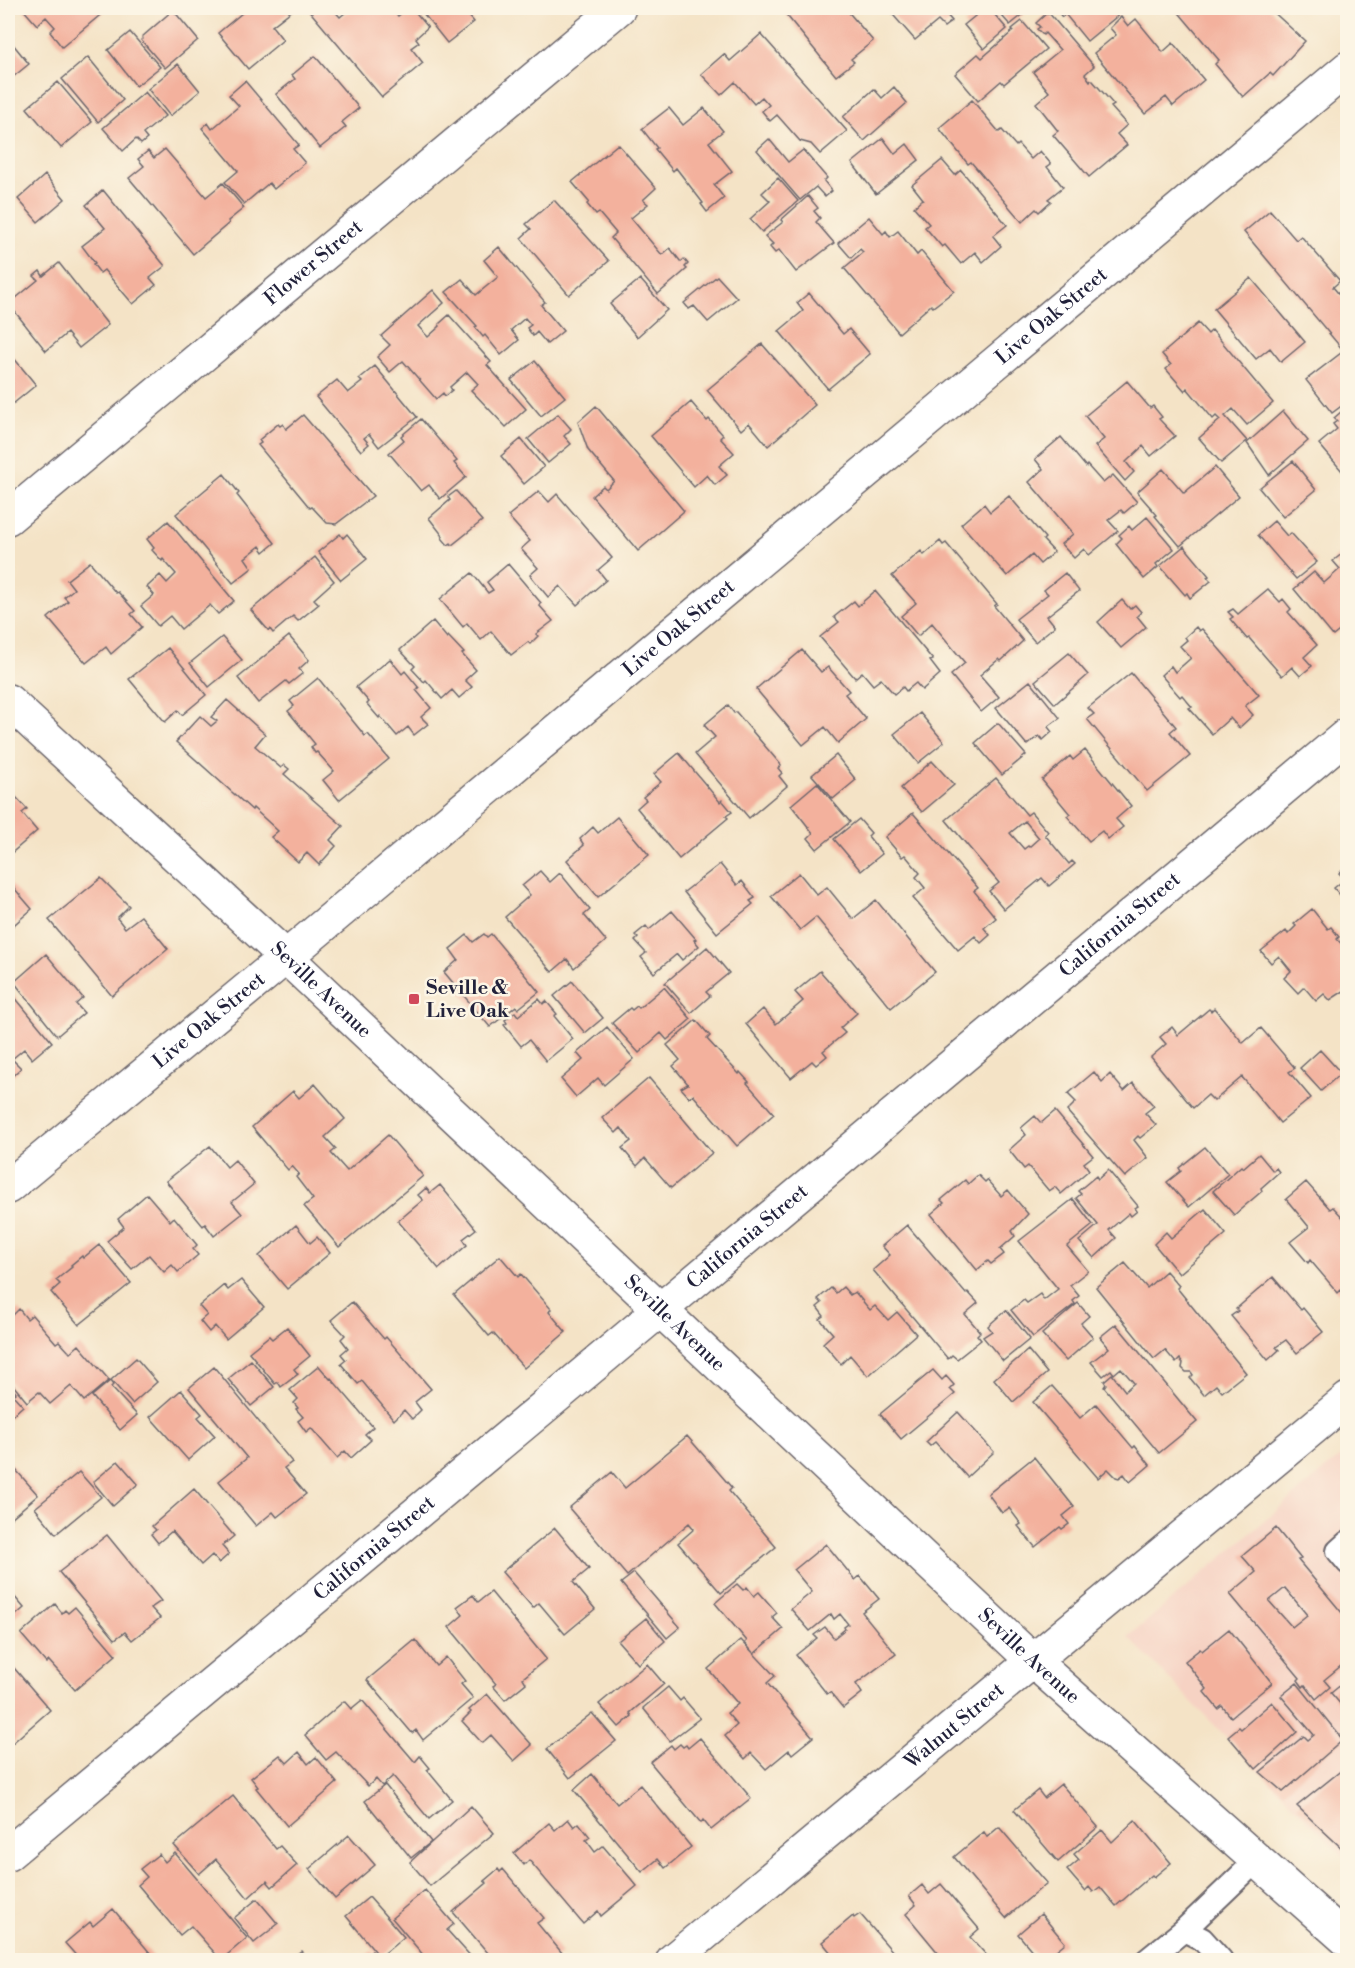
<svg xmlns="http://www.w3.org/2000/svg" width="1355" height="1968" font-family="'Libre Bodoni',serif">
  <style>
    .built { fill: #f6d2c3 }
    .building { fill: #f3b19d; fill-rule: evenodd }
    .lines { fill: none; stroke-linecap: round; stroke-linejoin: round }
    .service-casing { stroke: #6c666c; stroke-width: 26 }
    .minor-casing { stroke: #6c666c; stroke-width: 36 }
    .tertiary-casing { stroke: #6c666c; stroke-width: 36 }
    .service { stroke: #fff; stroke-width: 22 }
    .minor { stroke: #fff; stroke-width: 33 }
    .tertiary { stroke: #fff; stroke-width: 33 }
    .poi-dot { fill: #d1495b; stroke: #fcf5e5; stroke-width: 2 }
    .labels { text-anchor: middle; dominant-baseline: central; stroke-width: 5; stroke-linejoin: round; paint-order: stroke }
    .street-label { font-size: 20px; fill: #22223b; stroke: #fcf5e5 }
    .poi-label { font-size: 20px; font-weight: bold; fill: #22223b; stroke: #fcf5e5; text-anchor: start }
  </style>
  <rect width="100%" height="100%" fill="#fcf5e5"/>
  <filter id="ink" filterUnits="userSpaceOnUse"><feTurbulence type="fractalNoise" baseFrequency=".0167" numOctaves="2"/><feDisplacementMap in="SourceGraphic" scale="12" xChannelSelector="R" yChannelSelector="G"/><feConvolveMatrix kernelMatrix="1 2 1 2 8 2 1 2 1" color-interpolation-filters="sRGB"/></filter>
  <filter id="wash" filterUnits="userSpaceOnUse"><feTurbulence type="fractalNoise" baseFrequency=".008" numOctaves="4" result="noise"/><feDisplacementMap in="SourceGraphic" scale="24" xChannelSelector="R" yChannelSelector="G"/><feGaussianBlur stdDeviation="1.35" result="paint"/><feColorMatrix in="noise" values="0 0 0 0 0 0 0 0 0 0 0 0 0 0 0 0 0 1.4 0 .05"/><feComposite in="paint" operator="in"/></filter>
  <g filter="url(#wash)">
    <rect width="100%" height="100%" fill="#f4e3c6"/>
    <path class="built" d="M1347 1451V1860L1128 1637Z"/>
    <g id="blocks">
      <path class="building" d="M22 8H102L105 11 62 47 50 32 55 27 46 17 37 25Z
        M220 8H234L226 14Z
        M248 8H295L272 26 283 40 248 69 218 33Z
        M307 8H332L340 17 351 8H391L398 16 408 8H412L428 27 416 38 419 42 411 48 423 63 382 97Z
        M419 8H462L474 22 447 43Z
        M789 8H845L873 41 851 59 854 62 836 76 784 12Z
        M887 8H954L946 14 952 21 944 27 938 21 915 40Z
        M985 8H989L1007 29 984 49 964 25Z
        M995 8H1031L1010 25Z
        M1055 8H1127L1087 41 1065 14 1062 17Z
        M1175 8H1269L1305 41 1273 76 1270 73 1243 97 1215 64 1219 60Z
        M173 10 198 40 165 68 141 40 143 38 142 37Z
        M1048 12 1094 66 1085 74 1090 81 1092 80 1114 105 1111 107 1127 125 1117 134 1127 145 1089 177 1053 135 1058 131 1036 103 1049 92 1033 72 1060 50 1045 33 1043 35 1037 29 1040 27 1036 23Z
        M1121 17 1128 26 1136 19 1163 52 1173 43 1204 80 1173 106 1166 97 1145 114 1094 53 1116 35 1110 28Z
        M1022 21 1046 49 1004 84 1001 81 978 101 955 74 978 54 982 58 1013 31 1012 29Z
        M130 32 160 67 136 86 108 50Z
        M761 34 847 131 820 154 811 144 800 141 777 115 770 121 762 111 769 105 762 97 754 104 735 82 721 95 701 74 724 54 730 61Z
        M8 38 29 64 13 77 8 69Z
        M315 56 359 108 342 122 346 127 320 148 276 94 295 79 292 75Z
        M88 57 123 100 98 122 62 79Z
        M178 64 200 91 170 116 148 89Z
        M245 81 299 145 293 149 305 163 274 189 269 183 244 204 225 182 238 171 202 128 208 123 212 129 239 106 229 95Z
        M58 82 92 122 61 148 27 108Z
        M894 87 907 103 864 141 843 117 874 89 882 98Z
        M145 92 165 116 143 134 147 139 141 144 136 139 123 151 103 128Z
        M972 100 999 132 1002 130 1016 146 1018 144 1031 159 1040 151 1051 164 1047 167 1063 187 1048 199 1051 201 1039 212 1036 209 1022 222 971 162 968 164 939 128Z
        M669 108 683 125 704 108 723 131 709 142 732 171 714 185 724 198 707 212 701 204 703 203 676 168 673 171 655 149 657 148 642 129Z
        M883 138 895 154 907 144 919 160 876 194 852 163Z
        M769 139 788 162 803 150 827 178 824 181 832 191 825 197 816 187 800 200 757 150Z
        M618 144 656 188 643 200 648 204 631 218 662 255 670 248 681 262 684 259 688 264 685 267 687 269 658 294 611 238 616 233 599 213 596 215 587 204 589 202 572 182Z
        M165 149 206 197 223 183 244 208 228 221 229 223 193 254 129 178 144 166 138 159 148 151 154 158Z
        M942 160 955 175 961 170 1007 225 993 236 1001 246 983 262 975 252 961 264 945 245 942 247 925 227 929 224 914 207 923 199 912 185Z
        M45 175 65 199 38 222 18 199Z
        M778 178 798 201 762 232 750 219 770 201 762 193Z
        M103 190 165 266 150 278 156 285 133 304 104 270 100 273 93 264 95 263 82 246 105 228 86 205Z
        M808 196 818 208 814 211 820 218 816 222 834 243 796 272 779 250 775 253 770 247 773 244 765 236 783 222 781 220Z
        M554 200 609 261 569 295 521 238 531 229 526 224Z
        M1270 210 1296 240 1301 236 1340 281 1333 287 1348 305V356L1244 232Z
        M869 217 883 234 886 231 890 237 898 231 917 255 921 251 954 291 933 307 931 305 899 333 844 268 863 252 860 249 851 258 838 243Z
        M499 247 545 302 541 305 563 331 547 344 537 332 533 336 527 328 531 325 525 318 511 330 519 340 501 355 485 335 483 337 475 327 477 326 446 292 462 279 476 295 498 277 484 260Z
        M59 263 108 325 79 348 67 333 46 351 8 303V295L11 292 16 298 38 280 34 276 40 271 43 276Z
        M717 276 737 298 708 322 694 306 689 309 684 303Z
        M1251 278 1305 342 1281 362 1270 348 1256 359 1214 309Z
        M640 279 667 310 637 337 610 304Z
        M433 290 444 303 418 326 428 337 440 326 439 324 449 315 491 362 487 365 526 409 506 427 471 390 478 384 467 372 450 387 452 390 445 396 443 393 436 399 403 361 390 372 377 357 390 345 381 336Z
        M809 293 843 334 849 329 870 354 828 389 779 331 803 311 797 303Z
        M1198 323 1208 334 1212 330 1273 403 1247 425 1233 409 1225 416 1247 441 1221 463 1199 438 1220 420 1216 416 1213 419 1187 388 1185 391 1166 369 1171 365 1162 354Z
        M762 344 815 405 768 446 749 423 741 430 707 390Z
        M8 351 36 385 8 408Z
        M1341 353 1348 361V401L1332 413 1306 380Z
        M535 361 565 397 541 416 511 380Z
        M375 366 417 417 379 447 369 434 364 438 369 444 361 451 316 397 337 380 348 393 362 382 359 379Z
        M1127 381 1150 408 1153 406 1162 417 1159 419 1175 436 1151 456 1143 446 1126 462 1134 472 1125 481 1095 446 1104 439 1085 416Z
        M691 402 707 421 709 419 723 435 720 438 734 453 719 466 727 475 715 485 707 475 694 487 651 436Z
        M596 406 684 511 638 551 592 496 603 486 606 489 614 481 588 450 578 422Z
        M1348 406V478L1319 444 1337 429 1333 424 1337 421 1334 418Z
        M1283 411 1308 441 1269 475 1247 443Z
        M558 414 571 429 564 436 571 444 548 463 528 439Z
        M303 415 373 496 336 524 327 523 312 507 310 508 258 445 261 443 259 440 278 424 280 426 283 424 286 429Z
        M421 419 457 461 454 463 466 477 440 499 429 485 421 491 389 453 404 440 401 436Z
        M1061 437 1086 467 1087 465 1103 483 1113 475 1137 502 1124 513 1121 510 1108 520 1118 531 1089 555 1084 549 1074 558 1061 544 1073 534 1029 482 1043 469 1035 459Z
        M521 439 544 467 524 484 501 456Z
        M1293 461 1316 490 1283 517 1259 488Z
        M1215 467 1239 496 1180 546 1155 516 1157 515 1137 492 1163 469 1184 493Z
        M224 474 239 493 237 495 275 543 264 552 260 546 245 558 252 568 233 583 176 514Z
        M456 491 482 521 452 545 451 543 448 545 442 538 443 536 429 518 450 500 448 497Z
        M539 491 549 502 557 494 612 558 598 570 606 580 577 605 560 586 548 597 530 575 538 568 521 549 530 541 508 516Z
        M1009 496 1045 538 1043 540 1054 552 1040 564 1032 555 1007 576 961 524 984 504 990 512Z
        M1147 517 1174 549 1156 564 1158 567 1144 579 1116 544 1122 538 1119 535 1129 526 1132 530Z
        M168 521 234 601 218 614 210 605 181 629 170 616 158 626 141 606 154 595 147 587 160 575 167 583 176 574 163 559 162 561 152 550 154 548 147 539Z
        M1274 521 1287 536 1291 533 1317 562 1296 579 1258 535Z
        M340 534 343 538 347 534 367 559 341 580 318 552Z
        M940 541 943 545 946 543 997 604 994 606 1023 641 1001 661 999 659 980 675 999 697 981 712 951 675 965 663 932 623 918 636 901 616 916 603 892 576 921 551 924 555Z
        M1184 546 1209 576 1207 577 1211 581 1190 598 1187 593 1185 595 1160 566Z
        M1348 549V624L1333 636 1294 589 1314 572 1324 583 1340 569 1333 561Z
        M315 557 334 581 314 599 319 604 298 621 293 616 273 633 270 629 268 630 251 610Z
        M90 562 116 593 118 592 135 611 131 614 142 627 111 654 106 647 86 663 48 618 68 601 64 597 74 589 67 580Z
        M508 564 541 603 539 605 553 621 536 634 538 636 530 644 528 642 511 655 491 631 481 640 467 623 463 627 440 599 472 573 488 593 493 590 487 582Z
        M1065 573 1079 591 1047 616 1055 626 1035 642 1016 619 1048 594 1044 590Z
        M1268 589 1280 602 1283 599 1291 609 1288 612 1317 645 1304 657 1312 666 1300 676 1292 667 1282 676 1249 638 1247 639 1230 619 1233 617 1228 612 1233 609 1238 614Z
        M875 591 933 660 930 661 940 674 922 690 916 683 906 691 903 687 894 694 881 679 873 685 862 672 855 678 820 637 839 622 834 617 854 601 858 606Z
        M1122 600 1130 609 1135 605 1141 612 1137 616 1146 627 1121 648 1098 622Z
        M433 621 447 638 448 636 464 653 462 654 476 670 465 680 472 687 459 698 452 690 442 699 426 680 424 682 412 669 415 666 400 650Z
        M1196 627 1199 631 1202 629 1259 695 1245 706 1253 715 1239 728 1230 718 1212 734 1189 708 1192 707 1182 695 1180 697 1161 675 1171 666 1175 672 1191 658 1180 646 1187 640 1185 637Z
        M289 636 309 660 299 669 303 673 289 684 286 681 258 703 238 678Z
        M222 637 242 660 209 687 190 663Z
        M168 648 206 695 182 715 178 710 165 722 129 679Z
        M802 650 821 672 828 667 849 691 845 694 866 719 838 743 825 727 803 745 756 689Z
        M1069 653 1088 675 1055 704 1035 681Z
        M390 659 402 674 405 671 419 688 416 690 431 708 421 717 428 724 414 735 408 727 397 736 380 716 379 718 367 704 369 702 356 687Z
        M1131 673 1176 727 1170 732 1190 756 1147 791 1087 719 1094 714 1088 708Z
        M318 678 365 736 368 734 389 759 339 800 323 780 334 771 317 752 315 753 311 747 315 744 288 711 294 706 290 701Z
        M1030 681 1060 718 1048 727 1052 732 1043 740 1039 736 1027 745 996 708Z
        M227 700 265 734 255 746 281 768 284 765 289 769 284 774 343 826 330 840 336 846 319 865 307 853 298 862 271 837 278 831 253 808 252 810 176 742 200 716 211 726 217 721 211 717Z
        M728 705 734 713 736 712 781 765 778 768 782 773 779 776 787 786 749 818 695 754 715 737 704 725Z
        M920 713 944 742 918 763 894 734Z
        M998 723 1026 755 1002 775 975 743Z
        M1085 750 1131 806 1116 819 1123 827 1108 839 1102 831 1089 841 1067 816 1070 814 1042 780 1070 756 1073 760Z
        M679 753 720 802 722 800 732 812 726 816 728 818 679 859 637 808 646 800 643 797 661 782 654 774Z
        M836 755 856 780 833 799 812 775Z
        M932 761 954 785 922 812 901 788Z
        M996 778 1027 815 1031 812 1048 832 1045 835 1069 864 1072 861 1075 864 1049 886 1042 878 1004 909 989 891 999 883 946 820ZM1025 821 1039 838 1029 847 1028 846 1024 849 1010 833Z
        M817 783 850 822 817 849 808 838 813 833 791 805Z
        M15 796 27 809 22 813 37 831 8 856V803Z
        M913 813 978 888 974 891 996 918 984 928 990 935 981 943 975 936 958 950 913 898 925 888 916 877 920 873 905 855 902 857 885 837Z
        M617 817 649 855 598 897 567 860 584 845 580 839 593 827 598 833Z
        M859 819 871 833 868 836 882 854 861 871 834 839Z
        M720 864 737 885 742 881 755 898 750 901 753 904 717 933 684 892Z
        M1348 866V904L1334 888 1345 879 1339 873Z
        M540 871 550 882 560 873 590 910 584 915 606 941 574 968 567 959 552 972 505 917 530 895 522 886Z
        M799 873 817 895 827 887 853 919 876 900 935 972 891 1008 816 917 800 930 771 896Z
        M101 878 129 906 117 918 125 928 141 916 168 949 112 996 49 920Z
        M8 881 32 909 8 930Z
        M1312 909 1328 929 1331 927 1339 937 1337 939 1348 951V985L1344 987 1347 989 1330 1000 1324 994 1316 1001 1304 987 1298 993 1284 978 1291 971 1279 956 1271 963 1261 951 1286 931 1288 934 1296 926 1294 924Z
        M672 911 696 939 694 940 699 946 682 960 677 954 654 973 641 957 646 953 635 941 638 938 635 935 646 926 649 930Z
        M484 934 487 937 491 934 539 992 518 1009 516 1006 490 1027 444 972 458 960 450 949 467 935 473 942Z
        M707 947 729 973 706 992 710 996 691 1013 665 983Z
        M46 954 83 998 76 1004 84 1013 57 1036 14 982Z
        M820 971 857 1013 840 1028 845 1033 823 1051 827 1056 816 1065 812 1061 791 1078 746 1024 763 1009 776 1024 803 1001 795 992Z
        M572 981 603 1018 585 1033 554 996Z
        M664 987 691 1019 667 1040 661 1033 639 1053 612 1023 630 1008 632 1010 637 1006 639 1008Z
        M8 989 52 1042 32 1059 24 1049 12 1059 21 1068 8 1080Z
        M539 999 543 1004 546 1001 557 1014 554 1016 573 1039 546 1061 529 1040 521 1046 504 1025 507 1023 505 1020 515 1012 518 1016Z
        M1214 1008 1243 1043 1261 1028 1295 1068 1289 1072 1311 1098 1280 1123 1242 1077 1214 1101 1208 1095 1193 1108 1151 1057 1166 1044 1160 1037 1172 1027 1178 1035 1209 1009 1211 1011Z
        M696 1020 710 1036 707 1039 739 1074 740 1072 749 1082 747 1083 774 1114 737 1146 693 1095 689 1097 681 1088 688 1084 673 1066 680 1060 667 1045Z
        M607 1027 634 1059 604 1085 598 1078 576 1097 561 1079 583 1060 577 1053Z
        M1320 1050 1341 1073 1321 1091 1300 1068Z
        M1094 1072 1102 1082 1110 1074 1124 1091 1133 1083 1154 1106 1145 1113 1156 1125 1140 1138 1138 1136 1134 1140 1148 1158 1125 1177 1067 1111 1076 1102 1068 1094Z
        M649 1078 712 1153 671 1188 645 1158 637 1166 622 1148 631 1141 621 1128 616 1133 602 1118Z
        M315 1084 345 1119 325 1137 336 1149 331 1153 347 1171 388 1135 423 1176 339 1247 304 1206 313 1199 296 1177 299 1174 292 1166 288 1170 252 1127 293 1091 299 1098Z
        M1055 1111 1093 1156 1084 1163 1089 1170 1061 1194 1055 1187 1049 1191 1028 1166 1024 1169 1009 1150 1026 1135 1021 1128 1035 1116 1041 1123Z
        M210 1146 227 1167 235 1160 254 1184 232 1202 242 1214 214 1236 205 1224 203 1226 166 1181Z
        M1205 1147 1228 1174 1189 1207 1167 1182 1181 1171 1179 1168Z
        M1259 1154 1273 1171 1276 1168 1279 1172 1261 1188 1262 1191 1234 1215 1213 1191 1241 1166 1243 1168Z
        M1108 1170 1138 1206 1135 1208 1137 1211 1131 1216 1129 1213 1109 1230 1116 1238 1094 1258 1079 1241 1098 1225 1076 1198 1081 1194 1078 1191 1096 1176 1098 1179Z
        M978 1175 985 1182 987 1180 1001 1196 1008 1190 1028 1214 1012 1231 1015 1236 1000 1249 1004 1254 991 1264 988 1261 977 1270 931 1214 944 1203 941 1200 965 1180 968 1184Z
        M1306 1182 1330 1209 1333 1207 1348 1223V1297L1341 1290 1338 1293 1310 1260 1308 1263 1290 1242 1309 1227 1286 1199Z
        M440 1185 476 1229 463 1239 467 1245 439 1269 398 1221 423 1200 418 1195 426 1188 430 1193Z
        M147 1194 170 1221 174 1217 197 1245 193 1249 198 1255 178 1272 172 1265 164 1272 149 1255 132 1269 107 1241 124 1227 118 1219Z
        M1073 1199 1093 1225 1067 1246 1088 1271 1070 1285 1079 1296 1073 1301 1075 1304 1033 1337 1011 1310 1024 1300 1027 1303 1040 1294 1044 1300 1058 1289 1019 1241Z
        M1205 1209 1226 1234 1179 1274 1154 1244 1166 1232 1171 1238Z
        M296 1225 310 1243 317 1237 330 1253 287 1289 259 1256Z
        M907 1225 966 1294 968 1292 978 1303 965 1314 980 1332 977 1335 981 1340 957 1359 952 1355 948 1359 873 1270 890 1255 882 1246Z
        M99 1245 131 1283 79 1325 51 1292 60 1284 56 1280 72 1267 71 1265 82 1256 83 1258Z
        M500 1256 518 1277 521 1274 551 1309 549 1312 566 1332 524 1368 493 1333 489 1336 454 1295Z
        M1125 1263 1147 1288 1166 1271 1179 1286 1177 1288 1246 1373 1222 1392 1216 1385 1204 1395 1190 1378 1193 1375 1191 1372H1186L1182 1368 1183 1363 1180 1359 1176 1363 1165 1350 1154 1359 1096 1287Z
        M1273 1277 1301 1310 1303 1308 1323 1332 1297 1353 1286 1340 1276 1347 1279 1350 1268 1360 1231 1316 1238 1311 1236 1309Z
        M241 1280 264 1307 226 1339 215 1326 209 1332 200 1321 207 1315 199 1306 224 1285 228 1290Z
        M843 1287 850 1295 855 1292 870 1310 875 1306 888 1320 897 1312 916 1334 868 1376 850 1355 841 1364 823 1343 833 1334 820 1319 824 1316 817 1307 822 1303 818 1299 831 1288 836 1293Z
        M352 1302 384 1339 386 1337 431 1389 415 1402 421 1410 412 1419 404 1410 394 1420 362 1381 358 1384 341 1364 346 1360 341 1354 348 1348 341 1339 345 1335 331 1320Z
        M1078 1303 1089 1316 1081 1323 1093 1337 1066 1361 1042 1334Z
        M19 1309 27 1319 32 1315 56 1343 59 1341 70 1353 79 1345 109 1380 84 1401 71 1386 50 1404 39 1392 27 1402 8 1379V1320Z
        M1006 1310 1030 1339 1003 1361 983 1337 992 1331 988 1326Z
        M1116 1324 1197 1422 1159 1453 1104 1387 1106 1384 1104 1381 1112 1374 1125 1391 1134 1383 1121 1368 1114 1374 1111 1370 1103 1376 1091 1362 1109 1348 1100 1337Z
        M287 1327 310 1356 294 1369 298 1374 281 1387 278 1382 275 1384 249 1352 269 1336 272 1339Z
        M1028 1350 1047 1373 1013 1402 994 1379Z
        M136 1358 157 1382 132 1404 111 1380Z
        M251 1360 274 1387 251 1406 228 1379Z
        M319 1366 330 1379 331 1378 373 1427 365 1434 371 1440 351 1458 345 1451 337 1458 311 1428 306 1432 298 1421 303 1417 296 1409 298 1408 294 1403 298 1399 290 1390Z
        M214 1367 292 1462 284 1468 306 1494 277 1517 273 1512 256 1526 219 1481 247 1458 189 1388Z
        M933 1370 942 1380 946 1376 954 1385 950 1389 955 1394 901 1439 880 1414Z
        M110 1381 113 1385 111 1387 137 1415 120 1430 92 1396Z
        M8 1383 16 1393 13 1395 23 1406 8 1419Z
        M1052 1386 1080 1418 1096 1404 1133 1448 1135 1446 1150 1465 1130 1482 1124 1474 1119 1478 1116 1477 1108 1469 1098 1478 1033 1402Z
        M181 1390 202 1414 198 1417 215 1436 188 1460 150 1417Z
        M958 1412 994 1452 967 1477 935 1442 930 1446 926 1442Z
        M687 1436 732 1488 729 1491 776 1547 721 1593 678 1543 694 1529 689 1523 627 1576 569 1508 612 1472 625 1488Z
        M1034 1457 1074 1507 1063 1516 1069 1524 1062 1529 1060 1527 1035 1547 1018 1526 1021 1524 1009 1508 1002 1513 988 1494Z
        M8 1461 38 1495 11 1518 8 1513Z
        M118 1461 138 1484 113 1506 93 1482Z
        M79 1472 101 1497 56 1534 35 1508Z
        M194 1489 234 1536 222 1546 229 1554 219 1563 212 1555 201 1565 172 1531 158 1543 151 1534 156 1530 152 1526Z
        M555 1528 589 1569 573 1582 595 1609 565 1634 539 1603 533 1608 502 1572Z
        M1276 1528 1301 1559 1298 1560 1348 1620V1660L1324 1680 1330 1687 1316 1699 1305 1685 1303 1687 1298 1680 1300 1678 1230 1594 1256 1572 1242 1556ZM1285 1588 1307 1615 1292 1627 1269 1601Z
        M107 1535 161 1601 151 1608 160 1618 132 1640 125 1632 115 1639 59 1572Z
        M826 1544 855 1580 860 1576 879 1599 862 1612 896 1654 856 1684 862 1693 843 1708 830 1692 827 1694 796 1655 817 1638 814 1635 825 1627 834 1638 845 1629 844 1627 848 1624 840 1614 834 1619 831 1614 810 1631 791 1609 812 1592 794 1570Z
        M634 1573 680 1627 667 1638 621 1583Z
        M737 1584 743 1590 747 1587 754 1596 759 1592 777 1613 772 1617 783 1629 754 1654 745 1643 747 1641 715 1603Z
        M8 1589 24 1608 8 1622Z
        M491 1592 546 1659 523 1678 526 1683 505 1700 493 1686 496 1684 449 1627 463 1615 457 1607 473 1595 478 1602Z
        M55 1604 62 1613 65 1610 68 1613 75 1607 116 1655 75 1690 49 1661 46 1663 21 1634Z
        M646 1618 665 1641 638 1664 618 1641Z
        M1229 1629 1272 1683 1231 1717 1222 1706 1218 1709 1204 1692 1207 1689 1185 1661 1200 1649 1202 1651Z
        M415 1640 436 1666 446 1657 465 1681 461 1684 473 1698 423 1740 416 1730 412 1733 367 1680Z
        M741 1640 775 1676 767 1683 813 1737 792 1754 789 1750 766 1769 751 1753 745 1759 725 1736 737 1725 727 1713 738 1704 708 1669Z
        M8 1661 50 1710 9 1746 8 1745Z
        M647 1664 664 1684 630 1713 632 1716 619 1727 599 1704Z
        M1348 1679V1713L1331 1693Z
        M1297 1683 1343 1740 1283 1792 1260 1772 1304 1736 1308 1740 1314 1735 1281 1696Z
        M668 1687 680 1701 683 1698 700 1718 670 1741 643 1708Z
        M487 1694 532 1745 514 1761 491 1735 482 1743 462 1721 471 1712 469 1710Z
        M362 1700 415 1762 420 1756 430 1768 427 1770 452 1800 429 1819 393 1776 382 1786 376 1779 368 1786 336 1752 326 1760 305 1735 344 1701 351 1709Z
        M1272 1702 1297 1732 1256 1769 1228 1736 1239 1727 1241 1729Z
        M592 1713 616 1741 570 1778 547 1749Z
        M700 1738 751 1798 711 1830 703 1820 701 1823 650 1762 671 1745 674 1749 680 1744 683 1747 686 1745 688 1748Z
        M299 1752 308 1764 316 1757 337 1783 287 1826 256 1788 258 1787 251 1778 280 1755 287 1763Z
        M1348 1765V1854L1297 1806Z
        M592 1774 617 1804 640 1785 691 1847 665 1868 658 1859 642 1872 574 1790Z
        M1061 1784 1098 1827 1058 1862 1014 1810 1038 1790 1044 1798Z
        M385 1785 431 1842 411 1858 365 1801Z
        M233 1796 276 1849 280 1846 297 1865 272 1887 267 1881 248 1898 216 1859 199 1874 174 1845Z
        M471 1806 494 1833 430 1886 410 1862Z
        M568 1819 574 1827 579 1823 590 1837 586 1840 595 1852 603 1846 637 1886 601 1916 598 1911 583 1924 529 1860 524 1865 514 1853 549 1823 555 1830Z
        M1135 1820 1171 1863 1154 1877 1152 1875 1116 1906 1100 1887 1093 1892 1089 1887 1085 1891 1067 1870 1079 1860 1074 1854 1102 1830 1112 1842Z
        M999 1827 1047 1883 1006 1918 954 1857 984 1832 987 1837Z
        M349 1835 375 1865 335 1899 309 1869Z
        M175 1853 247 1938 221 1960 191 1926 180 1935 138 1885 147 1877 140 1869 159 1854 165 1862Z
        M498 1869 500 1872 503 1869 544 1918 537 1923 562 1953 553 1960H494L453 1912 487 1883 484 1881Z
        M941 1884 979 1929 970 1937 991 1960H944L906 1914 916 1905 909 1896 922 1885 929 1894Z
        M425 1890 454 1924 447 1930 474 1960H419L424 1956 392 1918Z
        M369 1897 404 1937 380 1957 346 1916Z
        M257 1899 278 1924 254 1943 234 1918Z
        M113 1909 156 1960H80L65 1943 90 1922 93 1926Z
        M860 1914 900 1960H837L822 1942 853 1916 854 1918Z
        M1041 1914 1065 1943 1044 1960H1040L1018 1934Z
        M301 1951 309 1960H289Z
        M372 1951 380 1960H361Z"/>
    </g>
  </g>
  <g filter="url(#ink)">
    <use href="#blocks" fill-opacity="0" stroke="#6c666c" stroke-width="1.5"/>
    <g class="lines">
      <g class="service-casing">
        <path id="service" d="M1348 1542 1338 1551 1348 1563
          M1184 1930 1202 1939 1221 1960
          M1147 1960 1184 1930 1257 1860"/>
      </g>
      <g class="minor-casing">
        <g id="minor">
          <path id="s1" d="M8 518 619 8"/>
          <path id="s2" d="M8 1187 286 957 1348 68"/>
          <path id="s3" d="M8 1854 660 1310 1348 734"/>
          <path id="s4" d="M673 1960 1348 1399"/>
        </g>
      </g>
      <g class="tertiary-casing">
        <g id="tertiary">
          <path id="s5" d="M8 701 286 957 1033 1661 1348 1941"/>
        </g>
      </g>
      <use href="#service" class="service"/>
      <use href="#minor" class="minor"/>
      <use href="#tertiary" class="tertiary"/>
    </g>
  </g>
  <rect class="poi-dot" x="408" y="993" width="12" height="12" rx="3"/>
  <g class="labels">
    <g class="street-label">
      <text stroke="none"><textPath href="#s1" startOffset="398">Flower Street</textPath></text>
      <text stroke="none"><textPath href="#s2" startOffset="1359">Live Oak Street</textPath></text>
      <text stroke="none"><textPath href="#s2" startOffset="873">Live Oak Street</textPath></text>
      <text stroke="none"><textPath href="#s3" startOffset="1449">California Street</textPath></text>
      <text stroke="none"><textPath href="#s5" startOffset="426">Seville Avenue</textPath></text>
      <text stroke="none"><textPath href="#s2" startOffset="261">Live Oak Street</textPath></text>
      <text stroke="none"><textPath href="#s3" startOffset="963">California Street</textPath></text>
      <text stroke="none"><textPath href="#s5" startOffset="912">Seville Avenue</textPath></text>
      <text stroke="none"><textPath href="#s3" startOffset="477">California Street</textPath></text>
      <text stroke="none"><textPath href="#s5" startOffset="1398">Seville Avenue</textPath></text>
      <text stroke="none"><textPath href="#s4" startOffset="366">Walnut Street</textPath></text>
    </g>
    <g class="poi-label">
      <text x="426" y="988">Seville &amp;<tspan x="426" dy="23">Live Oak</tspan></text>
    </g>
  </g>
  <rect width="1355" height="1968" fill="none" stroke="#fcf5e5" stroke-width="30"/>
</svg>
